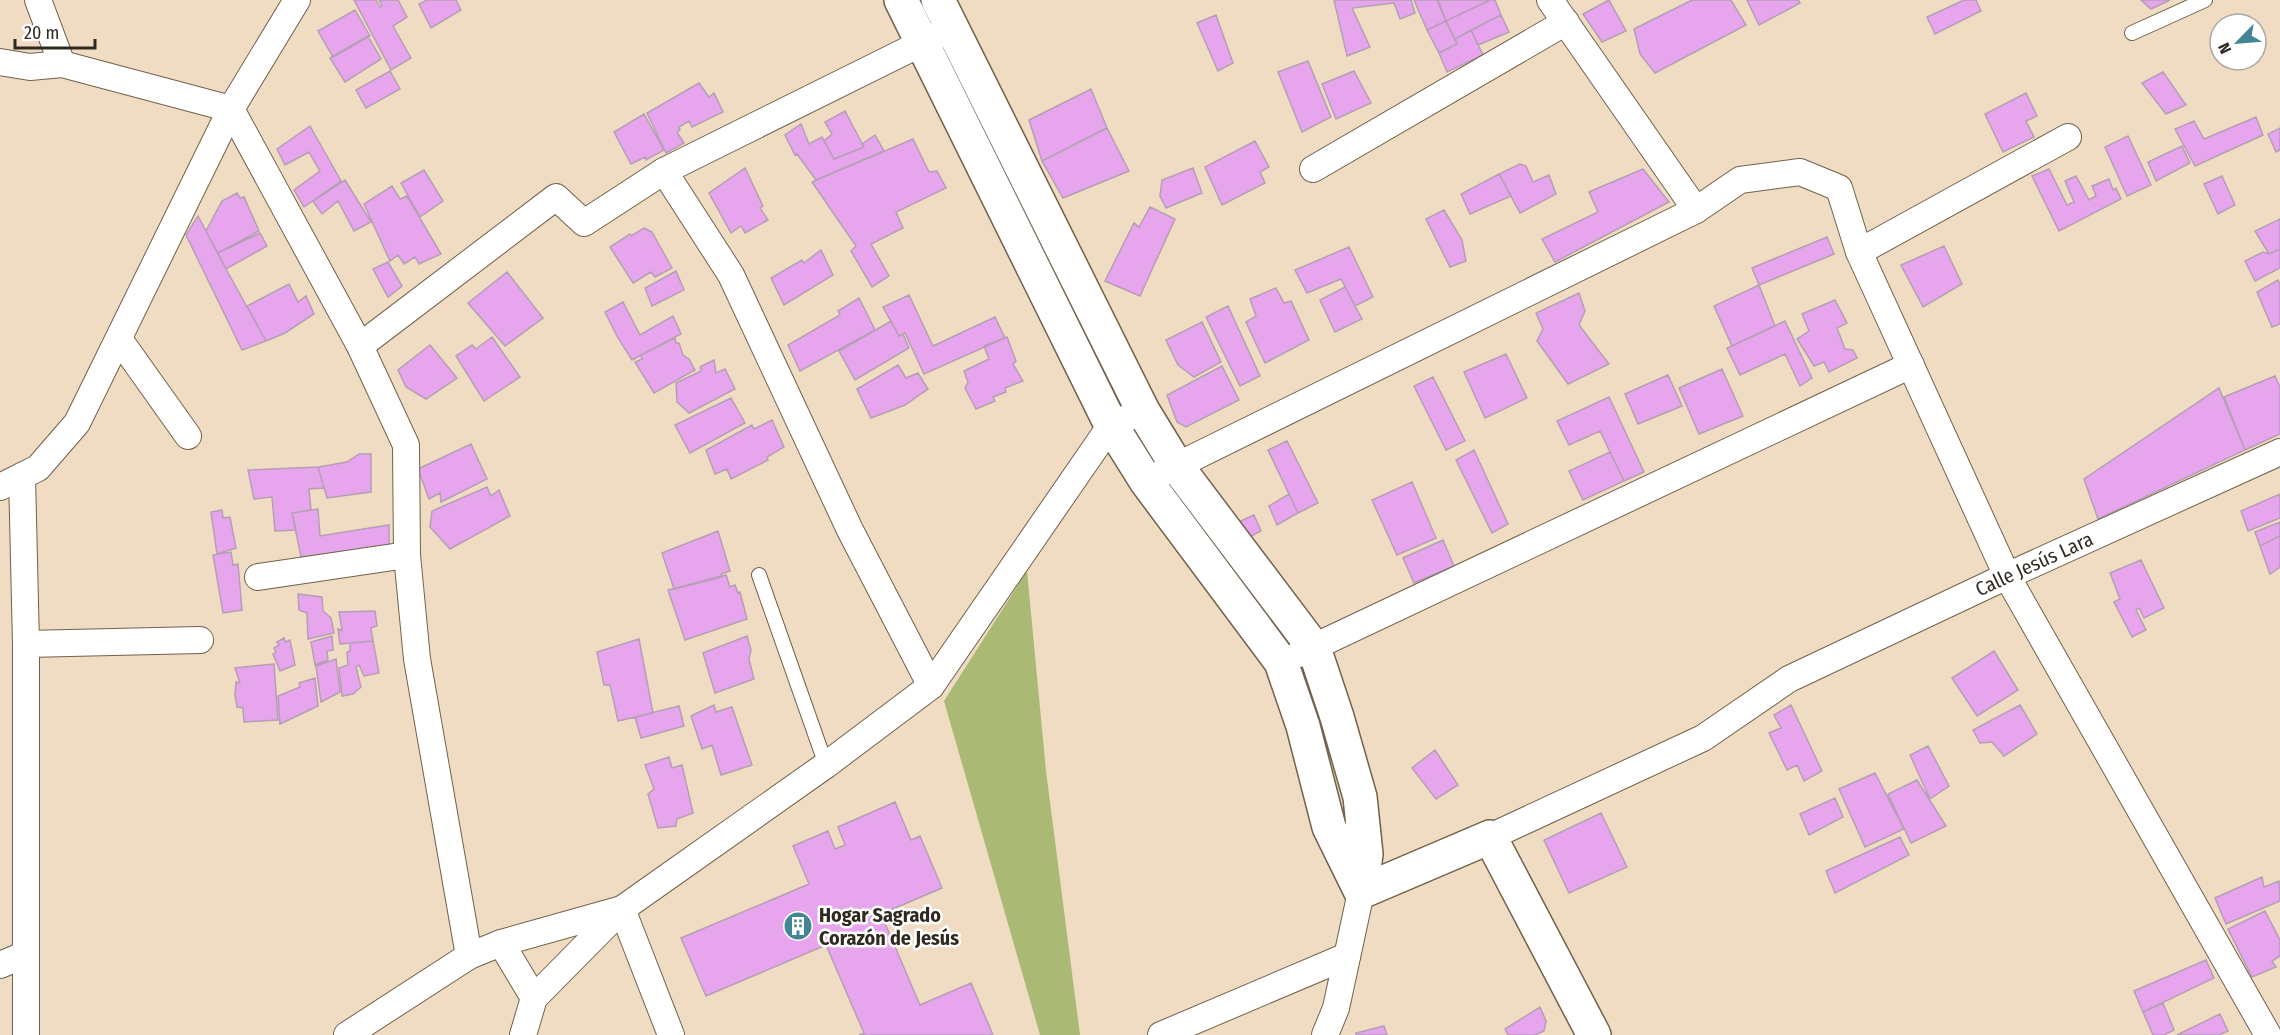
<svg xmlns="http://www.w3.org/2000/svg" width="2280" height="1035" font-family="'Fira Sans Condensed',sans-serif">
  <style>
    .green { fill: #aab974 }
    .building { fill: #e6a5ec; stroke: #b49fb5; stroke-width: 1.5 }
    .lines { fill: none; stroke-linecap: round; stroke-linejoin: round }
    .service-casing { stroke: #72614b; stroke-width: 16 }
    .minor-casing { stroke: #72614b; stroke-width: 28 }
    .tertiary-casing { stroke: #72614b; stroke-width: 36 }
    .service { stroke: #fff; stroke-width: 14 }
    .minor { stroke: #fff; stroke-width: 26 }
    .tertiary { stroke: #fff; stroke-width: 33 }
    .labels { text-anchor: middle; dominant-baseline: central; stroke-width: 5; stroke-linejoin: round; paint-order: stroke }
    .street-label { font-size: 20px; fill: #30291f; stroke: #fff }
    .poi-label { font-size: 20px; font-weight: bold; fill: #30291f; stroke: #fff; text-anchor: start }
  </style>
  <rect width="100%" height="100%" fill="#f0dcc3"/>
  <path class="green" d="M1027 571 1046 771 1080 1035H1040L944 701Z"/>
  <path class="building" d="M354 0H376L380 7 382 5 379 0H398L407 17 393 26 411 58 391 70Z
    M427 0H456L461 10 431 28 419 4Z
    M1334 0H1411L1415 13 1400 19 1394 3 1352 8 1370 47 1347 56Z
    M1414 0H1437L1446 21 1427 30Z
    M1438 0H1490L1446 21Z
    M1490 0H1495L1501 15 1455 39 1446 21Z
    M1609 0 1626 31 1602 42 1583 14Z
    M1692 0H1731L1746 25 1655 73 1640 54 1634 29Z
    M1747 0H1798L1800 3 1759 25Z
    M1964 0H1976L1981 11 1935 34 1927 17Z
    M2141 0H2170L2151 9Z
    M355 10 370 36 333 57 318 31Z
    M1216 15 1233 63 1218 71 1197 23Z
    M1501 15 1509 32 1478 45 1471 30Z
    M1446 21 1457 44 1439 53 1427 30Z
    M1471 30 1483 55 1447 72 1439 53 1457 44 1455 39Z
    M368 36 381 59 345 82 330 58Z
    M1308 61 1331 117 1302 132 1278 72Z
    M390 71 400 89 366 108 356 90Z
    M1354 71 1371 103 1336 119 1322 84Z
    M2163 72 2186 105 2166 114 2142 83Z
    M699 83 709 97 714 93 723 112 692 127 689 121 679 127 680 130 677 132 684 143 666 153 647 113Z
    M1091 89 1107 128 1042 161 1029 120Z
    M2026 93 2037 116 2026 121 2034 137 2003 152 1985 114Z
    M845 111 864 147 834 159 824 141 832 134 825 122Z
    M644 114 664 150 646 160 645 157 631 164 614 132Z
    M2256 117 2263 135 2195 166 2175 129 2194 121 2204 139Z
    M801 124 809 144 822 137 834 159 864 147 862 144 875 135 884 151 816 180 797 154 795 155 785 135Z
    M310 126 341 181 304 207 294 190 320 171 309 152 285 165 277 149Z
    M1107 128 1129 171 1063 198 1042 161Z
    M2280 128V150L2276 152 2268 134Z
    M2128 136 2151 185 2127 196 2105 147Z
    M913 139 929 172 937 171 946 188 896 212 903 228 871 244 889 276 872 287 851 251 856 246 812 182Z
    M1255 141 1269 167 1260 172 1265 183 1222 205 1205 167Z
    M2182 146 2190 163 2156 181 2148 162Z
    M1520 164 1526 166 1533 182 1549 175 1556 194 1520 213 1499 174Z
    M745 168 763 206 760 208 768 220 745 233 741 226 731 233 709 193Z
    M1193 168 1202 193 1166 208 1160 196 1162 180Z
    M1643 169 1669 202 1555 262 1542 239 1598 212 1589 192Z
    M2049 169 2067 205 2074 202 2065 181 2076 176 2089 200 2096 196 2092 186 2109 179 2113 190 2116 188 2121 199 2059 231 2032 176Z
    M424 170 443 201 420 217 401 183Z
    M1499 174 1511 196 1470 214 1461 194Z
    M2222 176 2235 205 2218 214 2204 184Z
    M345 180 371 222 354 231 338 201 322 214 313 201Z
    M392 186 400 199 407 196 441 254 419 264 415 257 404 264 398 255 390 261 364 204Z
    M237 193 240 198 244 197 259 231 218 253 206 231 222 201Z
    M1150 207 1175 219 1140 296 1105 281 1134 223 1139 227Z
    M1444 210 1462 240 1466 261 1450 267 1426 219Z
    M198 216 226 269 266 341 242 350 186 235Z
    M2280 219V249L2269 254 2255 231Z
    M644 228 652 232 672 268 655 277 651 272 633 283 610 247 630 234 631 236Z
    M260 233 267 246 226 269 218 253Z
    M1827 237 1834 254 1759 285 1752 268Z
    M1944 246 1962 284 1923 307 1901 265Z
    M1349 247 1373 297 1355 306 1341 279 1307 293 1295 270Z
    M2280 249V268L2255 281 2245 261 2263 252 2269 254Z
    M821 250 833 275 784 305 771 278 802 260 804 263Z
    M388 262 402 286 388 297 373 269Z
    M676 271 684 290 652 306 645 288Z
    M507 272 543 318 505 346 468 303Z
    M2278 280 2280 284V324L2272 327 2257 292Z
    M289 284 298 302 306 296 314 314 285 333 266 341 247 306Z
    M1759 285 1775 326 1732 346 1714 306Z
    M1345 287 1362 319 1335 332 1320 300Z
    M1276 288 1284 303 1291 301 1309 340 1265 363 1246 322 1256 316 1250 299Z
    M1579 293 1585 311 1579 325 1609 364 1568 384 1537 341 1543 329 1536 313Z
    M909 295 933 346 995 317 1005 338 924 374 905 333 899 336 883 307Z
    M859 298 875 330 800 371 788 345 840 315 838 311Z
    M1835 300 1847 323 1837 328 1845 349 1853 350 1857 358 1829 372 1824 362 1814 366 1797 339 1809 331 1802 314Z
    M623 302 640 335 673 316 681 334 632 360 618 338 605 312Z
    M1228 306 1260 376 1240 386 1206 317Z
    M891 321 899 336 903 334 909 348 855 380 839 351Z
    M1785 321 1812 378 1800 386 1785 354 1740 375 1727 348Z
    M1202 322 1221 362 1194 377 1178 365 1166 340Z
    M492 337 520 377 484 401 456 356 472 345 476 349Z
    M1007 337 1016 361 1013 364 1023 381 1005 388 1006 392 993 397 995 401 976 409 965 388 968 382 964 371 989 359 984 346Z
    M675 338 676 343H679L683 355 689 359 695 370 654 393 635 362 642 359 641 355Z
    M430 345 457 378 426 399 406 387 398 370Z
    M1506 354 1527 398 1485 418 1464 372Z
    M714 360 716 373 725 369 735 389 689 413 677 402 676 383 701 371 700 367Z
    M898 365 906 378 918 373 928 389 905 405 871 418 857 389Z
    M1222 366 1239 400 1186 427 1177 422 1167 395Z
    M1722 369 1743 416 1699 434 1679 388Z
    M1668 375 1682 406 1638 424 1625 394Z
    M2275 376 2280 387V434L2245 450 2224 397Z
    M1433 377 1465 441 1446 450 1414 386Z
    M2219 388 2245 450 2098 519 2084 479Z
    M1609 397 1644 472 1624 481 1600 431 1569 445 1557 421Z
    M731 398 745 423 690 453 675 425Z
    M772 420 784 447 767 457 768 460 731 479 727 469 715 474 706 450 752 425 754 429Z
    M1287 441 1318 503 1298 513 1268 450Z
    M471 444 487 479 441 502 440 493 429 499 418 469Z
    M1474 450 1508 524 1492 533 1456 460Z
    M1610 452 1624 481 1583 500 1569 471Z
    M359 454H371V492L327 498 318 467 347 462Z
    M318 467 324 488 309 489 311 510 292 513 296 530 275 531 272 497 254 499 248 470Z
    M1412 482 1436 538 1397 555 1372 500Z
    M487 487 491 496 499 490 510 516 450 549 430 527 432 511Z
    M1289 494 1298 513 1277 525 1269 506Z
    M2280 494V518L2248 531 2241 511Z
    M318 509 320 536 389 525V546L301 557 292 513Z
    M222 510 223 518 230 517 236 548 217 554 211 512Z
    M1254 515 1261 531 1244 540 1236 523Z
    M2280 522V536L2260 546 2255 532Z
    M718 531 730 571 721 574 722 577 674 589 662 553Z
    M2280 536V567L2270 574 2260 546Z
    M1443 540 1454 566 1414 583 1403 558Z
    M231 552 233 565 238 564 242 610 223 613 213 555Z
    M2141 560 2164 608 2144 618 2139 608 2136 610 2146 630 2132 637 2114 602 2120 599 2110 573Z
    M726 575 730 587 735 585 738 593 740 592 747 619 685 640 668 590Z
    M298 594 322 597 323 611 331 618 334 633 308 639 307 613 299 610Z
    M375 611 377 626 371 628 373 641 340 644 338 629 342 630 339 612Z
    M332 636 333 650 327 651 328 660 315 665 311 642Z
    M747 636 751 650 749 659 754 679 715 693 703 653Z
    M284 638 285 642 290 640 295 665 280 671 273 654 276 652 274 648 279 645 277 642Z
    M639 639 653 713 618 721 610 685H604L597 652Z
    M373 641 379 673 364 676 359 665 356 667 361 687 353 694 342 696 339 668 348 665 347 652 350 651V643Z
    M1994 651 2018 690 1977 716 1952 678Z
    M336 659 340 692 321 702 316 666Z
    M274 664 278 720 244 722 243 708 237 707 235 695 236 682 240 683 235 668Z
    M315 678 318 706 280 724 278 696 300 687 299 683Z
    M714 705 716 712 732 707 752 765 721 775 712 745 702 749 691 716Z
    M1791 705 1822 771 1804 781 1797 765 1787 770 1769 733 1781 728 1774 715Z
    M2020 705 2037 734 2004 756 1992 742 1980 743 1973 730Z
    M679 706 684 726 641 738 635 717Z
    M1928 746 1949 786 1930 799 1910 755Z
    M1435 750 1458 785 1436 799 1412 768Z
    M669 757 672 768 682 765 693 813 677 819 676 826 658 828 648 794 654 789 645 765Z
    M1875 773 1904 829 1865 847 1839 789Z
    M1917 780 1946 826 1911 843 1888 794Z
    M1835 798 1843 817 1809 835 1800 814Z
    M895 802 911 840 920 836 942 888 881 914 920 1005 971 983 993 1035H859L864 1033 826 945 706 996 681 938 809 884 793 846 828 831 835 849 845 845 838 827Z
    M1601 813 1627 867 1569 893 1544 840Z
    M1900 837 1909 855 1835 893 1826 871Z
    M2262 877 2264 887 2279 881 2280 901 2226 924 2215 898Z
    M2265 911 2280 940V956L2272 961 2276 967 2252 977 2228 929Z
    M2206 960 2214 978 2143 1012 2134 991Z
    M2163 1003 2174 1030 2164 1035H2153L2143 1012Z
    M1540 1007 1546 1021 1544 1031 1535 1035H1508L1505 1029Z
    M2220 1014 2228 1031 2219 1035H2177Z
    M1384 1026 1387 1035H1356V1033Z"/>
  <g class="lines">
    <g class="service-casing">
      <path id="service" d="M2132 33 2205 0
        M759 575 826 765"/>
    </g>
    <g class="minor-casing">
      <g id="minor">
        <path d="M38 0 62 64"/>
        <path d="M1550 0 1696 210"/>
        <path d="M0 62 30 67 62 64 231 109 360 346 406 445 407 555 417 659 469 956"/>
        <path d="M1313 169 1566 22"/>
        <path d="M664 171 731 275 850 530 931 686"/>
        <path d="M1859 252 2068 137"/>
        <path d="M119 339 188 436"/>
        <path d="M360 346 556 197 584 223 664 171 938 35"/>
        <path d="M1160 474 1696 210 1740 180 1800 172 1839 188 1859 252 2007 576 2268 1035"/>
        <path d="M22 476 26 644V1035"/>
        <path d="M0 487 38 468 77 423 231 109 297 0"/>
        <path d="M258 577 407 555"/>
        <path d="M26 644 200 640"/>
        <path d="M1299 654 1911 365"/>
        <path id="s1" d="M1490 837 1703 738 1789 679 2007 576 2280 452"/>
        <path d="M501 943 534 998 523 1035"/>
        <path d="M0 965 26 954"/>
        <path d="M534 998 622 909 826 765 931 686 1111 425 1143 411"/>
        <path d="M347 1035 469 956 501 943 622 909 671 1035"/>
        <path d="M1161 1035 1347 956"/>
        <path d="M1325 1035 1336 1008 1361 892"/>
      </g>
    </g>
    <g class="tertiary-casing">
      <path id="tertiary" d="M901 0 1111 425 1146 481 1281 662 1303 726 1329 827 1361 892
        M938 0 1143 411 1176 465 1314 648 1337 717 1360 797 1366 854 1361 892
        M1361 892 1490 837 1594 1035"/>
    </g>
    <use href="#service" class="service"/>
    <use href="#minor" class="minor"/>
    <use href="#tertiary" class="tertiary"/>
  </g>
  <defs>
    <g id="building-disc" transform="scale(1.5)"><circle r="9.5" fill="#428594" stroke="#fff"/><path d="M-4-6H4V6H1V3H-1V6H-4ZM-2.5-4.3h1.7v1.8h-1.7ZM.8-4.3h1.7v1.8H.8ZM-2.5-1h1.7V.8h-1.7ZM.8-1h1.7V.8H.8Z" fill="#fff"/></g>
  </defs>
  <g fill-rule="evenodd">
    <use href="#building-disc" x="798" y="926"/>
  </g>
  <g class="labels">
    <g class="street-label">
      <text stroke="none"><textPath href="#s1" startOffset="610">Calle Jesús Lara</textPath></text>
    </g>
    <g class="poi-label">
      <text x="819" y="915">Hogar Sagrado<tspan x="819" dy="23">Corazón de Jesús</tspan></text>
    </g>
  </g>
  <g transform="translate(2238 42) rotate(245)"><circle r="28" fill="#ffffff" stroke="#aca9a5" stroke-width="1.5"/>
  <path d="M0-4.5L10 22L0 15L-10 22Z" fill="#428594"/>
  <text y="-9" font-size="16" font-weight="bold" text-anchor="middle" fill="#30291f">N</text>
  </g>
  <path d="M15 39v9h80v-9" fill="none" stroke="#30291f" stroke-width="3"/>
  <text x="24" y="39" font-size="18" fill="#30291f" stroke="#ffffff" stroke-width="4.5" paint-order="stroke">20 m</text>
</svg>
